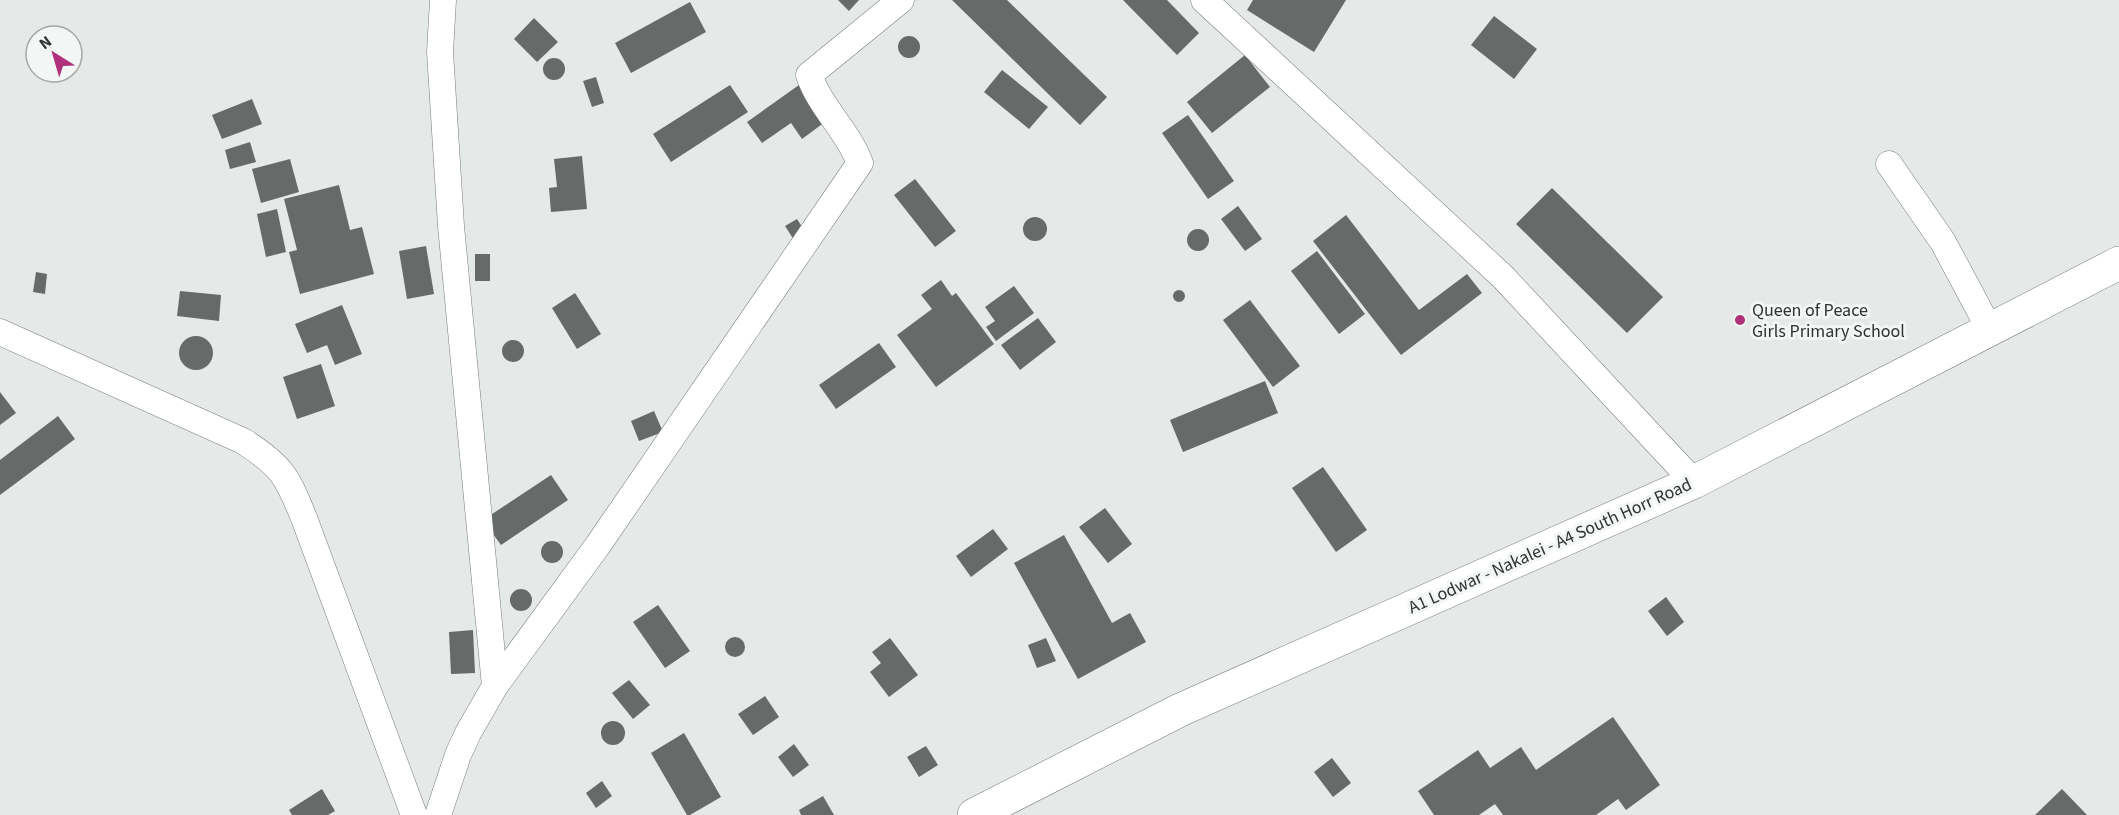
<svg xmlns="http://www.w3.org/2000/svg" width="2119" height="815" font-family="'Source Sans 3',sans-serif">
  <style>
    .building { fill: #666a68 }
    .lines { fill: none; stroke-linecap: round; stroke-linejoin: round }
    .street-casing { stroke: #797c7b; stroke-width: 27 }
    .secondary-casing { stroke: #797c7b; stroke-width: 34 }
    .street { stroke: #fff; stroke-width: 26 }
    .secondary { stroke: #fff; stroke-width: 33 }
    .poi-dot { fill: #b0307c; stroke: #f2f6f4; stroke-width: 2 }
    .labels { text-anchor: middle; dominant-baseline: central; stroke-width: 6; stroke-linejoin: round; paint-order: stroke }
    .poi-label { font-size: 18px; fill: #313232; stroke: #f2f6f4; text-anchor: start }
    .street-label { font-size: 18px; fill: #313232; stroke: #f2f6f4 }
  </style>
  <rect width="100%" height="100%" fill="#e5e9e7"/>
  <path class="building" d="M838 0H859L849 11Z
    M952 0H1007L1107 97 1080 125Z
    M1123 0H1167L1199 33 1177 55Z
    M1253 0H1346L1314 52 1247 10Z
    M690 2 706 32 631 73 615 43Z
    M1494 16 1537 49 1514 79 1471 45Z
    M534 18 558 42 537 62 514 39Z
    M898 47a11 11 0 1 1 22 0a11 11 0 1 1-22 0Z
    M1245 55 1270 87 1212 133 1187 102Z
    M543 69a11 11 0 1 1 22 0a11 11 0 1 1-22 0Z
    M1002 70 1048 107 1029 129 984 92Z
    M596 77 604 103 592 107 583 81Z
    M730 85 748 112 671 162 653 134Z
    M799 85 825 122 802 139 791 123 762 143 747 122Z
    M252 99 262 124 222 139 212 115Z
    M1188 115 1234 181 1208 199 1162 133Z
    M250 142 256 162 230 169 225 150Z
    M582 156 587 209 551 212 549 188 557 187 554 159Z
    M290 159 299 192 261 203 252 169Z
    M915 179 956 231 935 247 894 195Z
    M339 185 350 230 362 227 374 274 300 294 289 252 297 250 284 199Z
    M1552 188 1663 297 1627 333 1516 224Z
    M1238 206 1262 239 1245 251 1221 219Z
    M277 209 286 252 266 257 257 214Z
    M1346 215 1419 310 1467 274 1482 293 1401 355 1313 241Z
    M1023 229a12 12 0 1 1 24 0a12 12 0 1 1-24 0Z
    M797 219 806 233 794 240 785 226Z
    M1187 240a11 11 0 1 1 22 0a11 11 0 1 1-22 0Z
    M426 246 434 294 407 299 399 251Z
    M1317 251 1365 314 1339 334 1291 271Z
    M475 254H490V281H475Z
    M36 272 47 274 45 294 33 292Z
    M941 280 952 296 956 293 994 344 936 387 897 335 932 309 921 295Z
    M1014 286 1034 313 996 341 986 327 995 321 985 307Z
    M1173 296a6 6 0 1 1 12 0a6 6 0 1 1-12 0Z
    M180 291 221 295 219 321 177 316Z
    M575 293 601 334 577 349 552 308Z
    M1250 300 1300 366 1273 387 1223 320Z
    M342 305 362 354 335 365 327 345 307 353 295 324Z
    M1038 318 1056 342 1020 370 1001 345Z
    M179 353a17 17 0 1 1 34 0a17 17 0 1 1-34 0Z
    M502 351a11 11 0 1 1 22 0a11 11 0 1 1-22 0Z
    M879 343 896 367 836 409 819 385Z
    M321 364 335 406 297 419 283 377Z
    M1265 381 1278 413 1183 452 1170 420Z
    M0 392 16 413 0 425Z
    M654 411 663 432 639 441 631 421Z
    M58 416 75 439 0 495V460Z
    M1323 467 1367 530 1336 552 1292 488Z
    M551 475 568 500 501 545 483 520Z
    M1105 508 1132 544 1108 563 1079 527Z
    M993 529 1008 549 971 577 956 556Z
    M1064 535 1112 623 1130 613 1146 642 1078 679 1014 563Z
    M541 552a11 11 0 1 1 22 0a11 11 0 1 1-22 0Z
    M510 600a11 11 0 1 1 22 0a11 11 0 1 1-22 0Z
    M1666 597 1684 622 1667 636 1648 611Z
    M658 605 690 651 665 668 633 622Z
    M473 630 475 673 451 674 449 632Z
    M725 647a10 10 0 1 1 20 0a10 10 0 1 1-20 0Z
    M890 638 918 675 889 697 870 672 881 663 872 652Z
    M1046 638 1056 661 1037 668 1028 645Z
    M629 680 650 705 633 719 612 693Z
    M765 696 779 717 753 735 738 714Z
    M1613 717 1660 785 1626 810 1618 799 1596 815H1503L1495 804 1479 815H1434L1418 791 1478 750 1490 768 1521 747 1536 770Z
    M601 733a12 12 0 1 1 24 0a12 12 0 1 1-24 0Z
    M684 733 721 797 690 815H687L651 753Z
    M794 744 809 765 793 777 778 757Z
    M926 746 938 765 919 777 907 757Z
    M1332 758 1351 783 1333 797 1314 772Z
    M602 781 612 796 596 808 586 793Z
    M322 789 335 811 328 815H292L289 810Z
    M2062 789 2087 815H2035Z
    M823 796 834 815H801L799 810Z"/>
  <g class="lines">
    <g class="street-casing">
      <path id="street" d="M443 0 440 52 451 226 495 686
        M1204 0 1503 277 1694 482
        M1889 164 1943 242 1990 330
        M0 332 243 441C282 466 287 476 304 518L414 815
        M438 815 458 755 468 733 495 686 598 545 860 163C848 131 820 107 809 75L901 0"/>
    </g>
    <g class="secondary-casing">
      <path id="secondary" d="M974 815 1180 710 1694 482 2119 263"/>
    </g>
    <use href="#street" class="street"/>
    <use href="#secondary" class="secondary"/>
  </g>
  <circle class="poi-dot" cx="1740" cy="320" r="6"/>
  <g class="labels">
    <g class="poi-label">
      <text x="1752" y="310">Queen of Peace<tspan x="1752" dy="21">Girls Primary School</tspan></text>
    </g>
    <g class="street-label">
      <text transform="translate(1550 546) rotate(-24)">A1 Lodwar - Nakalei - A4 South Horr Road</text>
    </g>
  </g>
  <g transform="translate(54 54) rotate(323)"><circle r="28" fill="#f2f6f4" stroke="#a5a8a6" stroke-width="1.5"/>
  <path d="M0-4.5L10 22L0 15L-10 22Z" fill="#b0307c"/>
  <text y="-9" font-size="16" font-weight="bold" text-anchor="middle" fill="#313232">N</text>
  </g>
</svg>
